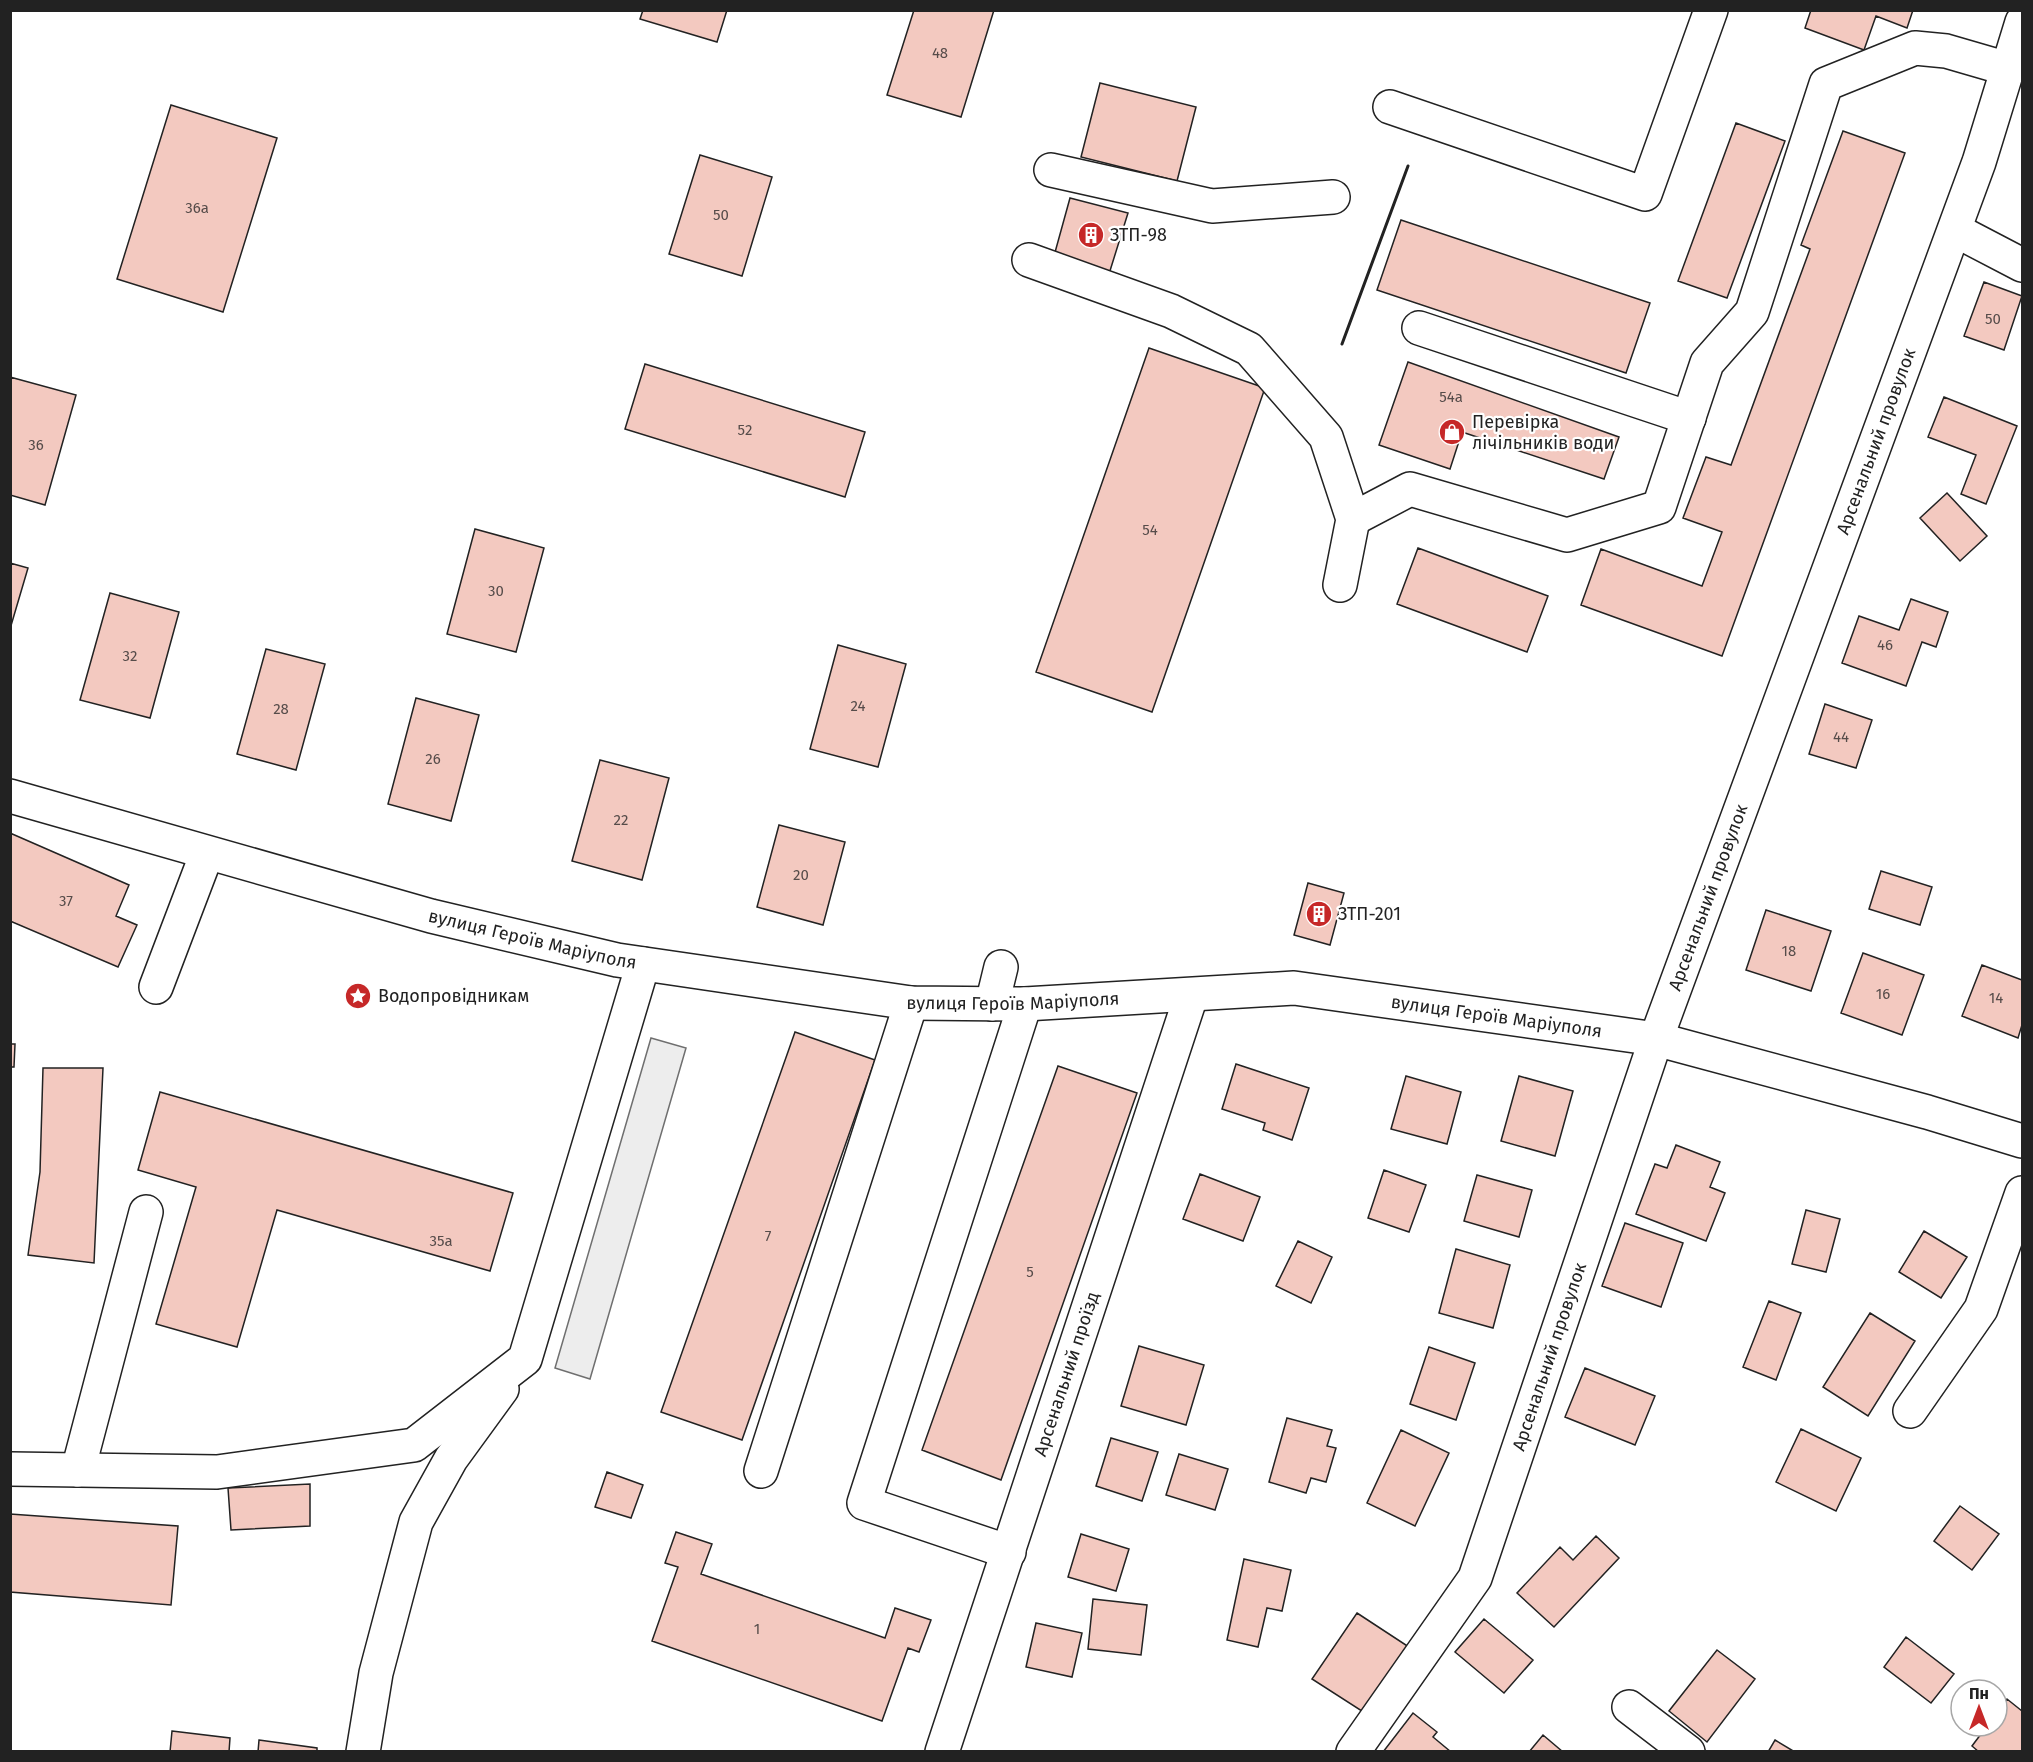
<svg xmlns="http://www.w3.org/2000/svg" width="2033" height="1762" font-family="'Fira Sans',sans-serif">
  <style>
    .parking { fill: #ededed; stroke: #6f6f6f; stroke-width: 1.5 }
    .building { fill: #f3c9c0; stroke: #222; stroke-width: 1.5 }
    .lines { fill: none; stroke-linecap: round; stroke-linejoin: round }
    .minor-casing { stroke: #222; stroke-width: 36 }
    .minor { stroke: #fff; stroke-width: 33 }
    .wall { stroke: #222; stroke-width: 3 }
    .labels { text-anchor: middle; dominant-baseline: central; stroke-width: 4.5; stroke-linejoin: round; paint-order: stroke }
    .number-label { font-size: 15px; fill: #564c4a }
    .poi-label { font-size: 18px; fill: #222; stroke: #fff; text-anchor: start }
    .street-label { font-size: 18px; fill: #222; stroke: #fff }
  </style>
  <rect width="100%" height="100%" fill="#fff"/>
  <path class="parking" d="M651 1038 686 1048 590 1379 555 1368Z"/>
  <path class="building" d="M643 10H727L717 42 640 19Z
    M914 10H994L961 117 887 95Z
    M1811 10H1913L1907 28 1876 16 1864 50 1805 28Z
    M1100 83 1196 107 1177 181 1081 157Z
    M171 105 277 138 223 312 117 279Z
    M1736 123 1785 141 1727 298 1678 281Z
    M1843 131 1905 153 1722 656 1581 605 1601 549 1702 586 1722 532 1683 518 1706 457 1731 465 1810 249 1801 245Z
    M700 155 772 177 742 276 669 254Z
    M1070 198 1128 213 1109 274 1054 256Z
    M1401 220 1650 303 1626 373 1377 290Z
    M1984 282 2022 296 2004 350 1964 336Z
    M1149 348 1265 388 1152 712 1036 672Z
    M1408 362 1619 437 1604 479 1462 432 1450 469 1379 445Z
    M645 364 865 432 845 497 625 429Z
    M10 377 76 395 45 505 10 495Z
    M1944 397 2017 426 1986 504 1961 494 1976 455 1928 437Z
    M1947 493 1987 536 1960 561 1920 518Z
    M475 529 544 548 516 652 447 634Z
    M1418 548 1548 596 1527 652 1397 604Z
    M10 563 28 568 10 629Z
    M110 593 179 612 150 718 80 700Z
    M1911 599 1948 612 1936 647 1922 642 1906 686 1842 663 1859 616 1899 630Z
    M838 645 906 664 878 767 810 749Z
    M266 649 325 664 296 770 237 754Z
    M416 698 479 715 451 821 388 804Z
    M1825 704 1872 720 1856 768 1809 754Z
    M600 760 669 778 642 880 572 861Z
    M779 825 845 842 823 925 757 907Z
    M10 833 129 885 116 916 137 925 118 967 10 921Z
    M1881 871 1932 887 1920 925 1869 909Z
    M1308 883 1344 893 1330 945 1294 935Z
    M1766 910 1831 931 1811 991 1746 970Z
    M1863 953 1924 975 1902 1035 1841 1013Z
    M1982 965 2022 980V1025L2018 1038 1962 1016Z
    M795 1032 875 1060 742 1440 661 1412Z
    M10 1044H15L14 1067H10Z
    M1236 1064 1309 1088 1292 1140 1263 1130 1265 1123 1222 1109Z
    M1058 1066 1137 1093 1001 1480 922 1450Z
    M43 1068H103L94 1263 28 1255 40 1172Z
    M1406 1076 1461 1092 1447 1144 1391 1129Z
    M1519 1076 1573 1091 1555 1156 1501 1141Z
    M160 1092 513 1193 490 1271 277 1210 237 1347 156 1324 196 1187 138 1170Z
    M1676 1145 1720 1162 1710 1187 1725 1193 1706 1241 1636 1214 1655 1164 1667 1168Z
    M1384 1170 1426 1185 1409 1232 1368 1218Z
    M1200 1174 1260 1197 1243 1241 1183 1219Z
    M1477 1175 1532 1190 1519 1237 1464 1221Z
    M1806 1210 1840 1219 1826 1272 1792 1264Z
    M1625 1223 1683 1243 1661 1307 1602 1286Z
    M1924 1231 1967 1257 1941 1298 1899 1272Z
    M1298 1241 1332 1257 1311 1303 1276 1286Z
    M1456 1249 1510 1265 1493 1328 1439 1313Z
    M1769 1301 1801 1313 1776 1380 1743 1367Z
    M1870 1313 1915 1341 1868 1416 1823 1387Z
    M1139 1346 1204 1365 1186 1425 1121 1406Z
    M1429 1347 1475 1363 1456 1420 1410 1404Z
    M1585 1368 1655 1396 1635 1445 1565 1417Z
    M1287 1418 1332 1430 1327 1446 1336 1448 1326 1482 1311 1478 1306 1493 1269 1482Z
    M1801 1429 1861 1458 1836 1511 1776 1482Z
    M1401 1430 1449 1453 1415 1526 1367 1503Z
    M1111 1438 1158 1452 1142 1501 1096 1486Z
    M1179 1454 1228 1469 1215 1510 1166 1495Z
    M607 1472 643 1485 631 1518 595 1507Z
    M310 1484V1526L231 1530 228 1488Z
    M1960 1506 1999 1534 1972 1570 1934 1541Z
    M10 1514 178 1526 171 1605 10 1592Z
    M676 1532 712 1544 701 1574 885 1638 895 1608 931 1620 919 1652 908 1648 882 1721 652 1641 678 1567 665 1563Z
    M1081 1534 1129 1549 1116 1591 1068 1577Z
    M1596 1536 1619 1558 1554 1627 1517 1593 1560 1547 1573 1560Z
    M1244 1559 1291 1570 1282 1611 1267 1608 1258 1647 1227 1640Z
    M1093 1599 1147 1605 1141 1655 1088 1649Z
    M1357 1613 1412 1649 1368 1715 1312 1679Z
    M1484 1619 1533 1660 1504 1693 1455 1652Z
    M1036 1623 1082 1633 1072 1677 1026 1667Z
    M1906 1637 1954 1674 1931 1703 1884 1667Z
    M1717 1650 1755 1679 1707 1742 1669 1711Z
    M2007 1699 2022 1711V1752H1979L1972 1746 1987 1726H1997V1713Z
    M1413 1713 1437 1732 1433 1737 1451 1752H1383Z
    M172 1731 230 1738 229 1752H170Z
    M1543 1735 1563 1752H1529Z
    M259 1740 317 1748V1752H258Z
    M1775 1740 1795 1752H1768Z"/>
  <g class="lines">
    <g class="minor-casing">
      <g id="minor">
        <path d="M1390 107 1645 194 1711 10"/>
        <path d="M1051 170 1212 206 1333 197"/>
        <path d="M1955 230 2022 265"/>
        <path d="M1029 260 1171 311 1249 349 1326 437 1353 519 1340 585"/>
        <path d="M1419 328 1689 418"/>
        <path d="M1353 519 1410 489 1567 535 1659 507 1707 363 1752 312 1826 84 1915 48 1946 51 2008 69"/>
        <path id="s1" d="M10 796 431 916 617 960 911 1003 1025 1004 1294 988 1656 1039 1927 1112 2022 1141"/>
        <path d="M156 987 207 853"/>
        <path d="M992 1004 1001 967"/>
        <path d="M1910 1411 1981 1309 2022 1193"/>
        <path d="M10 1469 217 1472 414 1445 525 1359 643 964"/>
        <path d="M78 1470 146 1212"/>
        <path d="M761 1471 911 1003"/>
        <path d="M1009 1552 864 1503 1025 1004"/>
        <path d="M1629 1707 1688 1752"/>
        <path d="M363 1752 376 1673 416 1522 451 1459 502 1389"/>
        <path id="s2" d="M942 1752 1191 996"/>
        <path id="s3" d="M1353 1752 1475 1578 1656 1039 1979 162 2022 22"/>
      </g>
    </g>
    <use href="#minor" class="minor"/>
    <path class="wall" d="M1342 344 1408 166"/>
  </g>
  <defs>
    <g id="building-disc" transform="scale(1.35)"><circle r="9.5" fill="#c62828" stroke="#fff"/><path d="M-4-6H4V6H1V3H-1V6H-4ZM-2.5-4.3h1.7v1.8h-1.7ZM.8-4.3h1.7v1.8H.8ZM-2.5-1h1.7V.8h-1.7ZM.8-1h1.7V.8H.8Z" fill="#fff"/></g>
    <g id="shop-disc" transform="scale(1.35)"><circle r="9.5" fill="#c62828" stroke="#fff"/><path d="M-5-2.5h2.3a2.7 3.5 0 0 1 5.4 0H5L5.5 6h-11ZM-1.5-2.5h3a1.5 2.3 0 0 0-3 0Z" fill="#fff"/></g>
    <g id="sight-disc" transform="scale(1.35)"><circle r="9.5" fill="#c62828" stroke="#fff"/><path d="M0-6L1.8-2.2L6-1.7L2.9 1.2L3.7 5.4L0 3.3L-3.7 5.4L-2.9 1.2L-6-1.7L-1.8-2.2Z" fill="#fff"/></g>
  </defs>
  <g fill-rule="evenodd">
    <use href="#building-disc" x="1091" y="235"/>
    <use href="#shop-disc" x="1452" y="432"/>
    <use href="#building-disc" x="1319" y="914"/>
    <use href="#sight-disc" x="358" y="996"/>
  </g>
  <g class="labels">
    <g class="number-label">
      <text x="940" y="53">48</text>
      <text x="197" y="208">36а</text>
      <text x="721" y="215">50</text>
      <text x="1993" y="319">50</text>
      <text x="1451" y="397">54а</text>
      <text x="745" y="430">52</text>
      <text x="36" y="445">36</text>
      <text x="1150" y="530">54</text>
      <text x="496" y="591">30</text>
      <text x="1885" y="645">46</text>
      <text x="130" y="656">32</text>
      <text x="858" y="706">24</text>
      <text x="281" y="709">28</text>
      <text x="1841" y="737">44</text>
      <text x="433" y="759">26</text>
      <text x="621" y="820">22</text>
      <text x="801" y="875">20</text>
      <text x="66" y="901">37</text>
      <text x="1789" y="951">18</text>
      <text x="1883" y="994">16</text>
      <text x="1996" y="998">14</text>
      <text x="768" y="1236">7</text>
      <text x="441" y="1241">35а</text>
      <text x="1030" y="1272">5</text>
      <text x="757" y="1629">1</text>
    </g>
    <g class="poi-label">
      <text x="1110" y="235">ЗТП-98</text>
      <text x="1472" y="422">Перевірка<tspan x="1472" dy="21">лічільників води</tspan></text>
      <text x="1338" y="914">ЗТП-201</text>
      <text x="378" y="996">Водопровідникам</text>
    </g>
    <g class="street-label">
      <text stroke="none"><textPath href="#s3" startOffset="1418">Арсенальний провулок</textPath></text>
      <text stroke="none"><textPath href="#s3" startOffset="932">Арсенальний провулок</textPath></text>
      <text stroke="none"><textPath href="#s1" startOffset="542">вулиця Героїв Маріуполя</textPath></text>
      <text stroke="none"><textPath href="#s1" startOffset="1028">вулиця Героїв Маріуполя</textPath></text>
      <text stroke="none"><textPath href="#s1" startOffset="1514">вулиця Героїв Маріуполя</textPath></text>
      <text stroke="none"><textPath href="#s3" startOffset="446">Арсенальний провулок</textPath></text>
      <text stroke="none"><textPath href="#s2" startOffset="398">Арсенальний проїзд</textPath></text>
    </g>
  </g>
  <rect width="2033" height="1762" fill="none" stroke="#222222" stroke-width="24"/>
  <g transform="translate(1979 1708)"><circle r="28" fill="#ffffff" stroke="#a7a7a7" stroke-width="1.5"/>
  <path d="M0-4.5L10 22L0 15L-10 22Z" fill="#c62828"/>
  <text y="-9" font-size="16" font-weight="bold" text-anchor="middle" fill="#222222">Пн</text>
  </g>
</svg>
